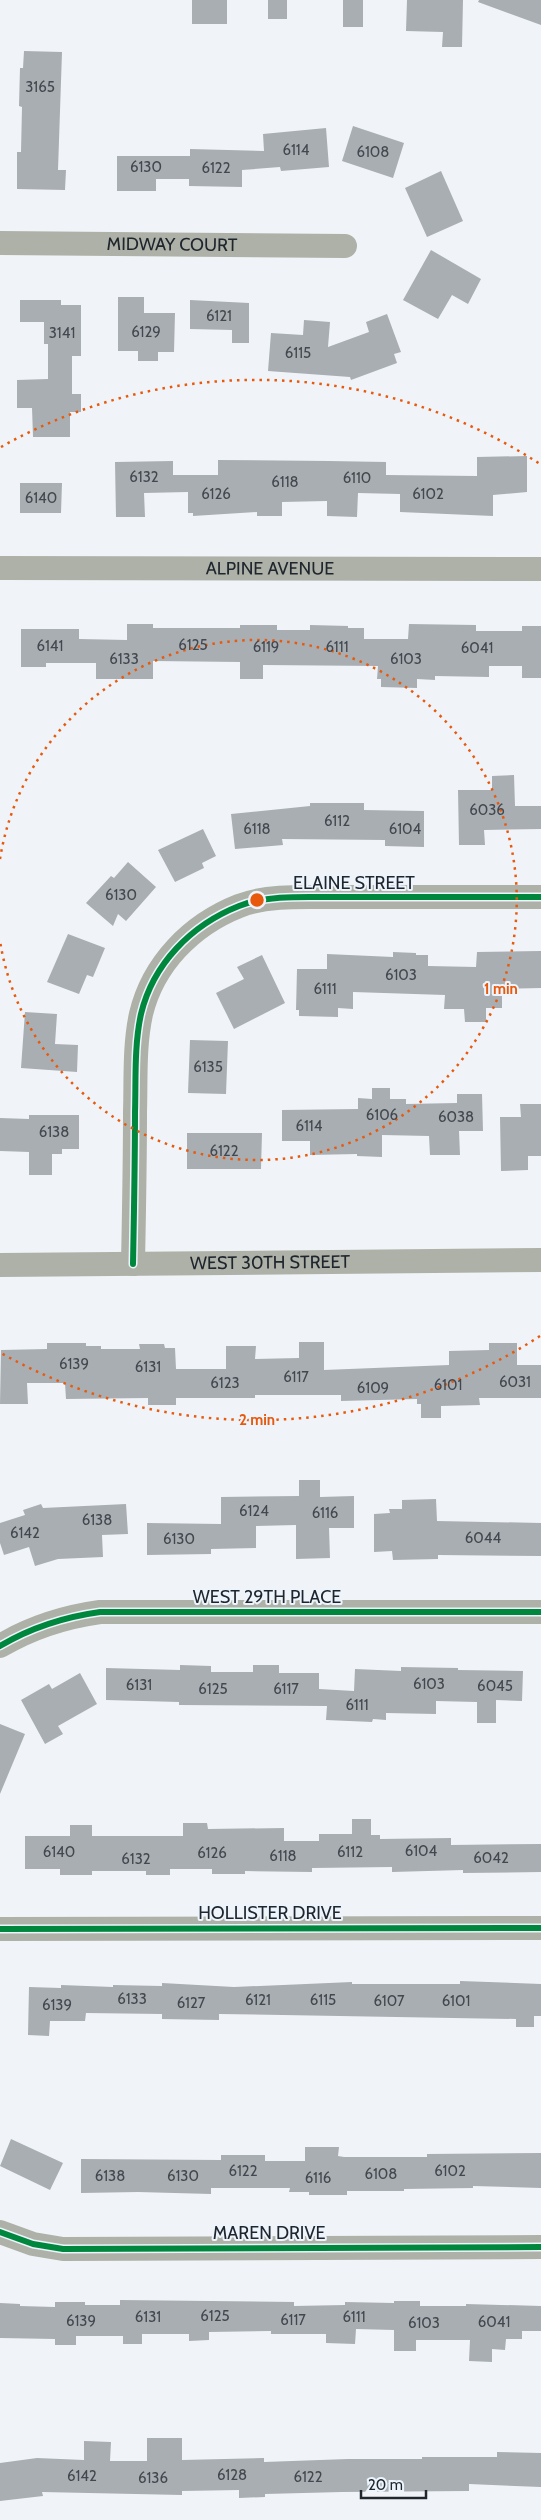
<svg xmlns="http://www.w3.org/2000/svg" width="541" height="2520" font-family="Cabin,sans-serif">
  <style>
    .building { fill: #a9aeb3 }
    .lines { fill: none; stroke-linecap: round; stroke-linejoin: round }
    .minor { stroke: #aeb1a7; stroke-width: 24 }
    .cycleway-casing { stroke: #edf4fc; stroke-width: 9 }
    .cycleway { stroke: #00873e; stroke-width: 6 }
    .ring { fill: none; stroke: #e8590c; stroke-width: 2.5; stroke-dasharray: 2.5 5 }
    .labels { text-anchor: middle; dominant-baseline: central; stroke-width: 4; stroke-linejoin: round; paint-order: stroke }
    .number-label { font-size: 15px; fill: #42484f }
    .street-label { font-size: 18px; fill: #20262e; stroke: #edf4fc }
    .centre { fill: #e8590c; stroke: #edf4fc; stroke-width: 2.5 }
    .ring-label { font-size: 15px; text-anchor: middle; font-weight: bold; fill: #e8590c; stroke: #edf4fc; stroke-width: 4; stroke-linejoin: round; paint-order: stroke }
  </style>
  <rect width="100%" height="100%" fill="#f0f4f8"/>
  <path class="building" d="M192 0H227V24H192Z
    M268 0H287V19H268Z
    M343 0H363V27H343Z
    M407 0H463L462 47H442L443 32 406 31Z
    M479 0H541V25L478 2Z
    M24 51 62 52 58 170H66L65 190 17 189V152H21L22 107 19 106 20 68H23Z
    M353 126 404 143 393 178 342 161Z
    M326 128 329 167 281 171 280 167 242 170V187L189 186V179H156V191H117V156H190V149L264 151 263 134Z
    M441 171 463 221 427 237 405 188Z
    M431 250 481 279 468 304 452 295 438 319 403 300Z
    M118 297H144V313H175L174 352H158V361H138V351H118Z
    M20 300H61V305H81V356H72V394H81V412H70V437H33L32 408H17V380L48 379V344H44V322H20Z
    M190 300 249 303V343H232V330L190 329Z
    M387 314 401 352 394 354 397 363 351 380 350 377 268 371 271 333 303 335 304 320 330 322 328 347 369 332 366 322Z
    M527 456V492L493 495V516L400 512V494L358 493 357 517 327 516V501L282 502V516H257V512L193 516V513H188V492L144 493 145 517H116L115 462 173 461V475H218V460L329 461 386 462V475L477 476V457Z
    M20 483H62L61 513H20Z
    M127 624H153V628H240V625H277V630H310V625L348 626V628H364V639H408L409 624 476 625V631H522V626H541V678H522V666H489V677L435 676V680L417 679V688L381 687V679H377L378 666 263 665V679H240V662L153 661V679H96V663H46V667H21V629H79V639L127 640Z
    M514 775 515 806H541V829L484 830 485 845H459L458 790H492V776Z
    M310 803H364V810L424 811V847L385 846V840L282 839 283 845 235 849 231 814 310 806Z
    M203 829 216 856 202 863 204 868 175 882 158 850Z
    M128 862 156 887 126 921 118 914 113 926 86 903 111 876 114 878Z
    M68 934 105 948 93 977 87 975 79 994 47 982Z
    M541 951V988L502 989V1008H486V1022H465L464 1009H444L445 995 353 992V1009L338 1008V1017L299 1016V1010H296L297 969H327V954L393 957V952L416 953V955H428V966L476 967 477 952Z
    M262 955 285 1003 234 1029 216 993 244 979 237 967Z
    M25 1012 57 1014 55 1044 78 1045 77 1072 21 1068Z
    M190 1040 228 1041 226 1094 188 1093Z
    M372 1088H390V1099H406V1104L457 1103V1094H482L483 1131H459L460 1155H430L429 1136 382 1135V1157L357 1156V1154L310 1155V1141H282V1110L358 1109V1098L372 1099Z
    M520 1104H541V1156H528V1170L501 1171 500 1117H521Z
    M29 1115H79V1149H62V1154H52V1175H29V1152L0 1151V1118L29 1119Z
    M187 1133H262L261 1169H187Z
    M299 1342H324V1370L449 1365V1351L489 1350V1343H517V1365H541V1398H479L480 1405 441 1406V1418H421V1404H417V1399L341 1401V1395H255V1398H176V1405H148V1398L66 1399 65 1383H27L28 1404H0L1 1350 47 1349V1343H86V1346H101V1349H140L139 1344H164L165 1348H175L176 1369H226V1346H256L255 1359 299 1358Z
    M299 1480H320V1497L354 1496V1528H329L330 1558 296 1559V1525L256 1526V1548L211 1549V1554L147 1555V1523L221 1524V1497L299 1496Z
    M436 1499 437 1521 541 1523V1556L438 1555V1559L393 1560 392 1551 374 1552V1514L390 1513 389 1509H402V1500Z
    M41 1504 43 1508 126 1504 128 1534 102 1535 103 1557 58 1559 35 1566 29 1547 4 1555 0 1543V1523L25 1515 23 1510Z
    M180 1665 211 1666V1672H253V1665H279V1673H319V1689L354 1691 355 1669 401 1671V1667L458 1668V1670L523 1671 522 1701 496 1700V1723H477V1702L436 1701V1714L386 1713V1720L373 1719 372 1722 326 1720 327 1706 179 1705V1702L106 1700V1668L180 1670Z
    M80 1673 97 1704 58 1726 63 1734 45 1744 21 1700 49 1684 52 1689Z
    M0 1724 25 1734 0 1794Z
    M352 1819H371V1835H380V1839L451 1838V1845L541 1844V1872L463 1873V1870L392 1872V1867L312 1868V1872L245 1871V1874H212V1869H170V1875H146V1871H92V1875H60V1869H25V1836H70V1825H92V1836H183V1823H207L208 1829 284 1828V1841H319V1834H352Z
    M460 1981 541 1984V2016H534V2027H516V2019L219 2014V2020L162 2019V2014L86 2013 85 2021H50L49 2036 28 2035 29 1987 61 1988V1985L113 1987V1985L162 1986V1983L234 1987 352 1982V1984H460Z
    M11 2139 63 2163 50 2190 0 2166Z
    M305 2147H339L338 2156 344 2157H427V2154L541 2153V2188L473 2186V2188L404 2189V2191H347V2195H309V2192H289L290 2188H211V2194L138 2192 81 2193V2159L221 2160V2155H265V2161H305Z
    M120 2300 294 2302V2306L345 2305V2302L394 2303V2301H420V2306H466V2304L541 2306V2331H522V2339H506L505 2350 492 2349V2362L469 2361 470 2340H416V2351H394V2330L356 2329 355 2344 326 2343V2334H271V2331L209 2332V2340L189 2341V2334H142V2344H123V2336H76V2345H55V2339L0 2338V2303L20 2304V2306L55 2307V2302H85V2305H120Z
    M147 2438H182V2460L264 2458V2462L348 2459H422V2457H497V2452L541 2453V2487L469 2484V2491L342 2492 265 2494V2497L239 2498V2490L182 2491V2495L42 2492 43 2496 0 2501V2463L37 2458 84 2460V2441L111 2442 110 2461H147Z"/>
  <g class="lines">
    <g class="minor">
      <path id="s1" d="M0 243 345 246"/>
      <path id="s2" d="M0 568 541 569"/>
      <path d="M133 1264C134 1213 135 1163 135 1112 136 1080 134 1046 141 1014 153 964 191 925 239 906 271 893 317 898 352 897 415 897 478 897 541 897"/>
      <path id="s3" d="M0 1265 541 1260"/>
      <path d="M0 1646C32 1627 64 1617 100 1612H541"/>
      <path d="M0 1929 541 1928"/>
      <path d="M0 2232 33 2244 63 2249 541 2247"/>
    </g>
    <g class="cycleway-casing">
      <path id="cycleway" d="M133 1264C134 1213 135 1163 135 1112 136 1080 134 1046 141 1014 153 964 191 925 239 906 271 893 317 898 352 897 415 897 478 897 541 897
        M0 1646C32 1627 64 1617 100 1612H541
        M0 1929 541 1928
        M0 2232 33 2244 63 2249 541 2247"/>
    </g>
    <use href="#cycleway" class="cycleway"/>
  </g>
  <g class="ring">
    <path d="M0 859A260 260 0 1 1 0 941"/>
    <path d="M540 1336A520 520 0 0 1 1 1353M1 447A520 520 0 0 1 540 464"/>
  </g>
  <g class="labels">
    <g class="number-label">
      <text x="40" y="87">3165</text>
      <text x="296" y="150">6114</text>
      <text x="373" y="152">6108</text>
      <text x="146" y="167">6130</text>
      <text x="216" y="168">6122</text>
      <text x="219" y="316">6121</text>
      <text x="146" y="332">6129</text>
      <text x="62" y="333">3141</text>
      <text x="298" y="353">6115</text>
      <text x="144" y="477">6132</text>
      <text x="357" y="478">6110</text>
      <text x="285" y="482">6118</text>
      <text x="216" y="494">6126</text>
      <text x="428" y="494">6102</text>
      <text x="41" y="498">6140</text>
      <text x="193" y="645">6125</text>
      <text x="50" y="646">6141</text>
      <text x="266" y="647">6119</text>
      <text x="337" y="647">6111</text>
      <text x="477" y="648">6041</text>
      <text x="124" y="659">6133</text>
      <text x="406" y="659">6103</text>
      <text x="487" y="810">6036</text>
      <text x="337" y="821">6112</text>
      <text x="257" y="829">6118</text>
      <text x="405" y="829">6104</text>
      <text x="121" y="895">6130</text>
      <text x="401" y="975">6103</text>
      <text x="325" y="989">6111</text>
      <text x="208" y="1067">6135</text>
      <text x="382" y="1115">6106</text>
      <text x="456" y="1117">6038</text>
      <text x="309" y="1126">6114</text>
      <text x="54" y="1132">6138</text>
      <text x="224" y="1151">6122</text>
      <text x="74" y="1364">6139</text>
      <text x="148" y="1367">6131</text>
      <text x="296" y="1377">6117</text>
      <text x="515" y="1382">6031</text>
      <text x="225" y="1383">6123</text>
      <text x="448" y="1385">6101</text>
      <text x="373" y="1388">6109</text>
      <text x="254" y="1511">6124</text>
      <text x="325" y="1513">6116</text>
      <text x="97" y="1520">6138</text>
      <text x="25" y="1533">6142</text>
      <text x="483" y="1538">6044</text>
      <text x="179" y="1539">6130</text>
      <text x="429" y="1684">6103</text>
      <text x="139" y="1685">6131</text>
      <text x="495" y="1686">6045</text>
      <text x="213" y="1689">6125</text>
      <text x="286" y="1689">6117</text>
      <text x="357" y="1705">6111</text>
      <text x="421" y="1851">6104</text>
      <text x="59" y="1852">6140</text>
      <text x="350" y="1852">6112</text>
      <text x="212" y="1853">6126</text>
      <text x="283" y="1856">6118</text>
      <text x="491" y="1858">6042</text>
      <text x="136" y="1859">6132</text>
      <text x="132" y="1999">6133</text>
      <text x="258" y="2000">6121</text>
      <text x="323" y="2000">6115</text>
      <text x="389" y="2001">6107</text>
      <text x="456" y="2001">6101</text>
      <text x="191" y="2003">6127</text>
      <text x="57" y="2005">6139</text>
      <text x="243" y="2171">6122</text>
      <text x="450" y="2171">6102</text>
      <text x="381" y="2174">6108</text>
      <text x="110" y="2176">6138</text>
      <text x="183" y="2176">6130</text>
      <text x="318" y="2178">6116</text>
      <text x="215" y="2316">6125</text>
      <text x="148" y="2317">6131</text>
      <text x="354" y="2317">6111</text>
      <text x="293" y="2320">6117</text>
      <text x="81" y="2321">6139</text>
      <text x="494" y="2322">6041</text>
      <text x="424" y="2323">6103</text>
      <text x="232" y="2475">6128</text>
      <text x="82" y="2476">6142</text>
      <text x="308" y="2477">6122</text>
      <text x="153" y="2478">6136</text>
    </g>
    <g class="street-label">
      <text stroke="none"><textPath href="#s1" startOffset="172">MIDWAY COURT</textPath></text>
      <text stroke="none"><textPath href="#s2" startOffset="270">ALPINE AVENUE</textPath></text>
      <text x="354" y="883">ELAINE STREET</text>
      <text stroke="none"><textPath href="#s3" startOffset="270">WEST 30TH STREET</textPath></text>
      <text x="267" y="1597">WEST 29TH PLACE</text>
      <text x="270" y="1913">HOLLISTER DRIVE</text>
      <text x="269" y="2233">MAREN DRIVE</text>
    </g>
  </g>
  <circle cx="257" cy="900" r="8" class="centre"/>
  <g class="ring-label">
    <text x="501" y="994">1 min</text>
    <text x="257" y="1425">2 min</text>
  </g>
  <path d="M361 2490v8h65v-8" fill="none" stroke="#20262e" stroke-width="2.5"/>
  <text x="368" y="2490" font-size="15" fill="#20262e" stroke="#edf4fc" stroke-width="4" paint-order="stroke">20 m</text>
</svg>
